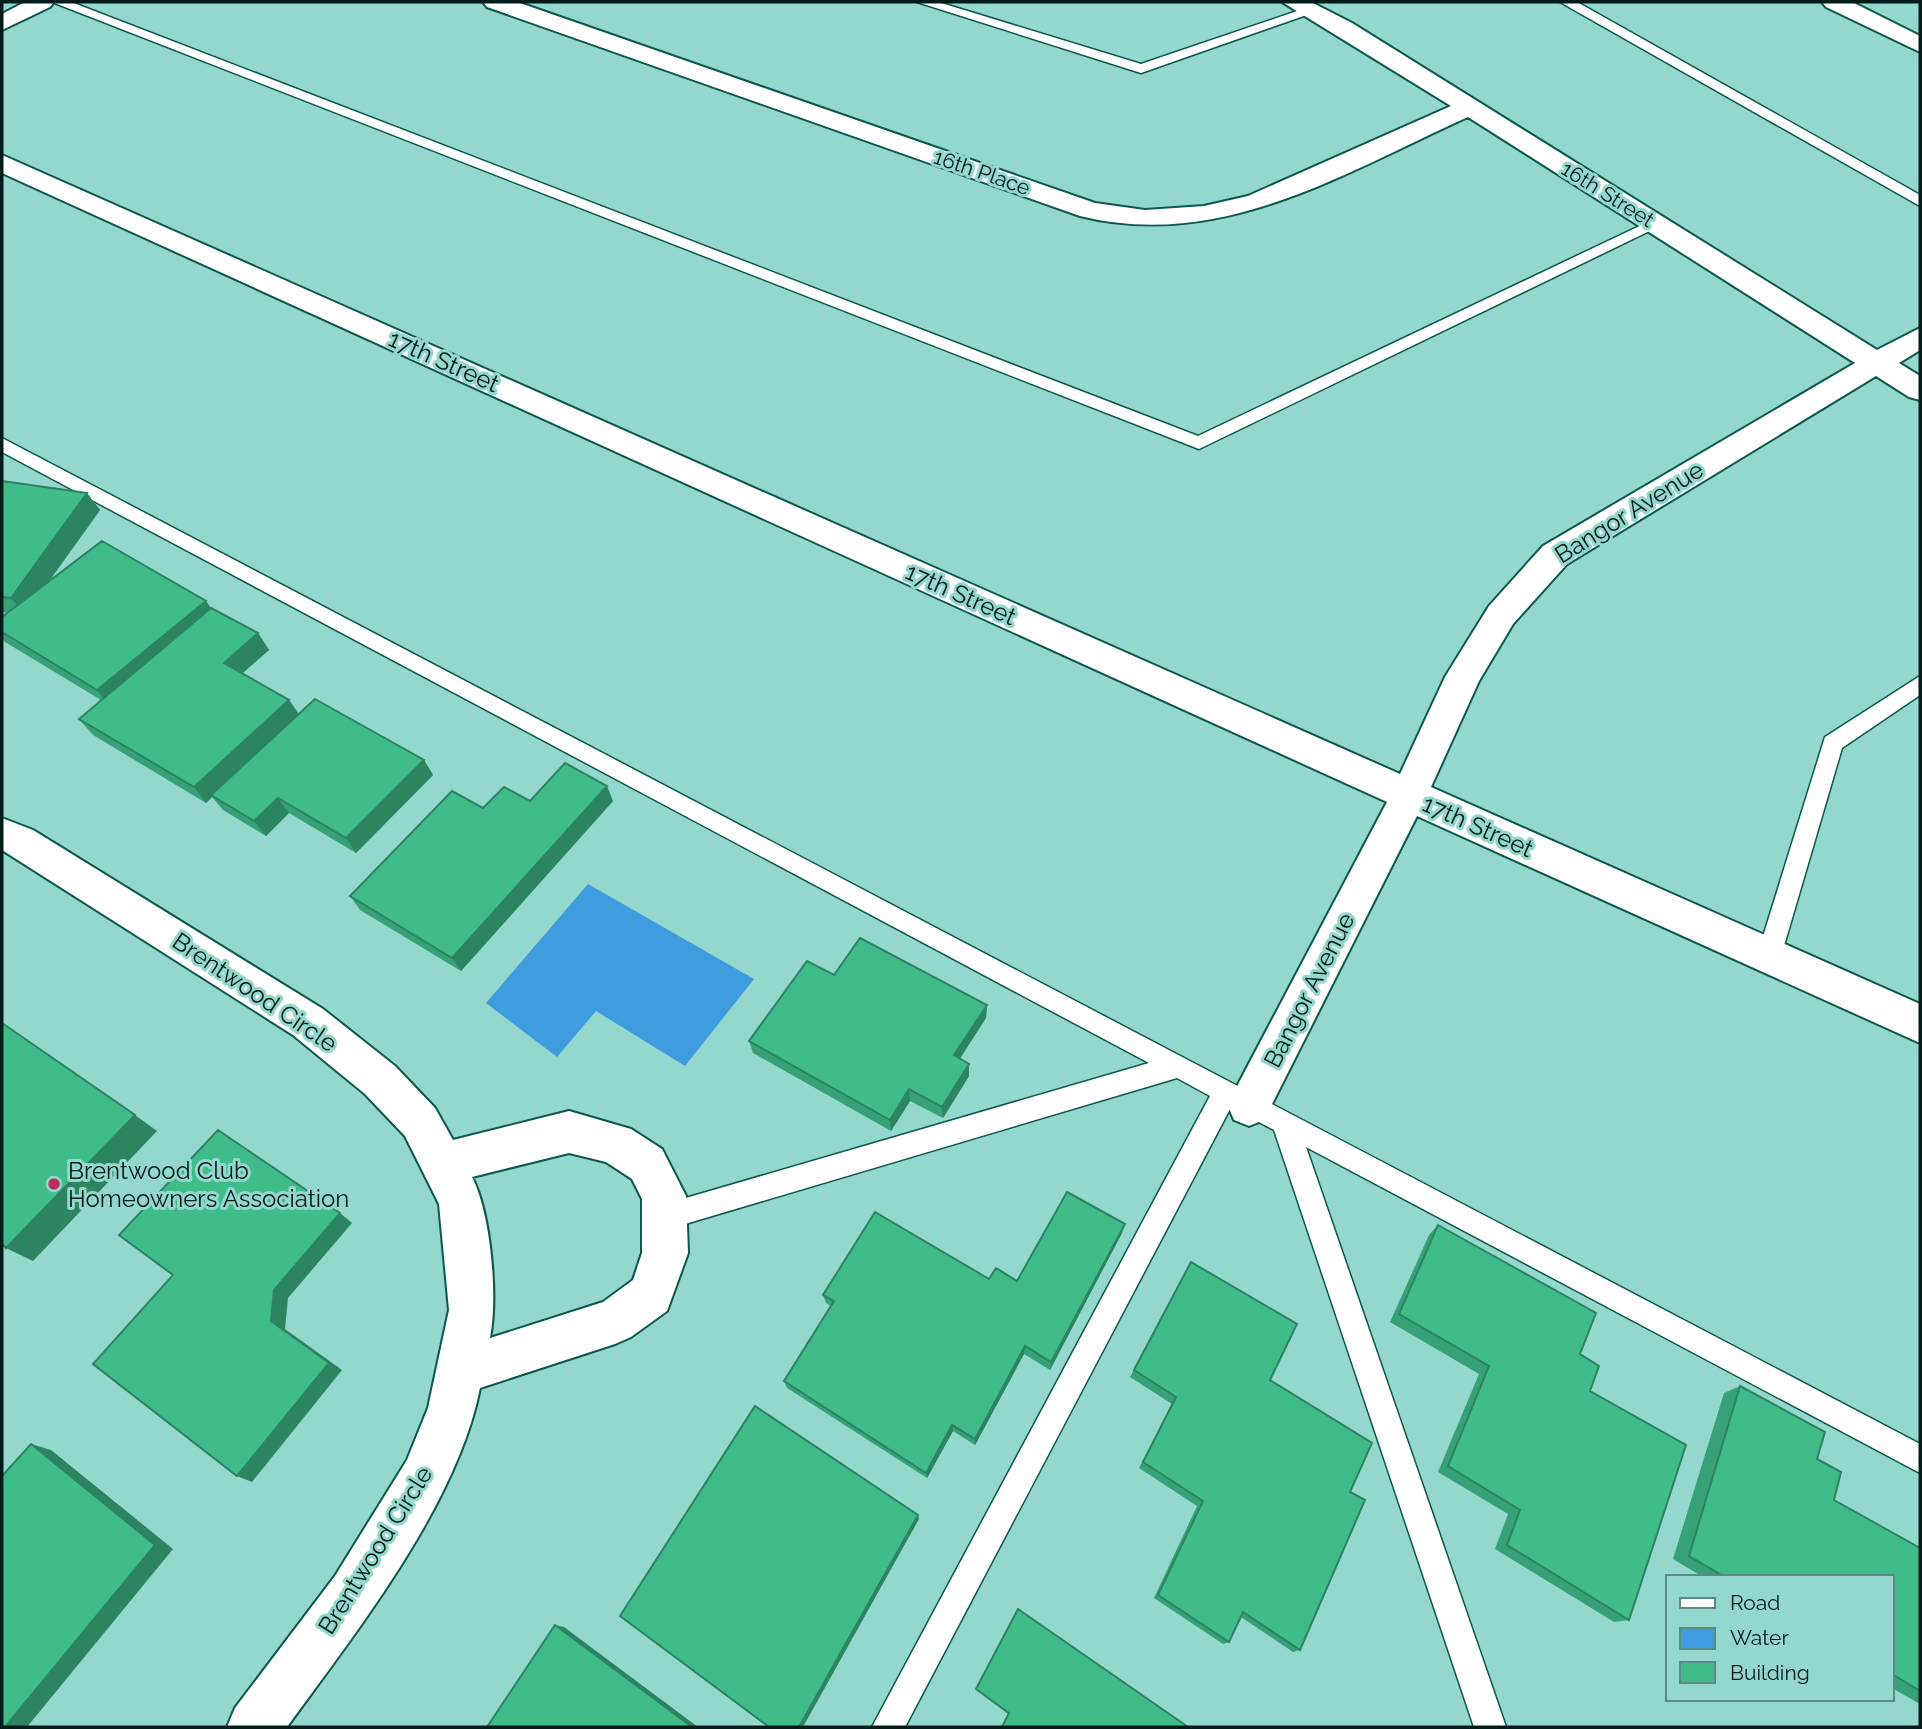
<svg xmlns="http://www.w3.org/2000/svg" width="1922" height="1729" font-family="Raleway,sans-serif">
  <style>
    .water { fill: #3f9cde }
    .lines { fill: none; stroke-linecap: round; stroke-linejoin: round }
    .lane-casing { stroke: #0b584f; stroke-width: 3 }
    .street-casing { stroke: #0b584f; stroke-width: 4 }
    .secondary-casing { stroke: #0b584f; stroke-width: 4 }
    .lane { fill: #fff; fill-rule: evenodd }
    .street { fill: #fff; fill-rule: evenodd }
    .secondary { fill: #fff; fill-rule: evenodd }
    .wall { fill: #37a278 }
    .shaded-wall { fill: #2d8461 }
    .building { fill: #40bc8b; stroke: #2d8461; stroke-width: 2 }
    .poi-dot { fill: #b92d62; stroke: #94d7cc; stroke-width: 2.5 }
    .labels { text-anchor: middle; dominant-baseline: central; stroke-width: 6; stroke-linejoin: round; paint-order: stroke }
    .far-street-label { font-size: 21px; fill: #011c19; stroke: #94d7cc }
    .street-label { font-size: 24px; fill: #011c19; stroke: #94d7cc }
    .poi-label { font-size: 24px; fill: #011c19; stroke: #94d7cc; text-anchor: start }
  </style>
  <rect width="100%" height="100%" fill="#94d7cc"/>
  <path class="water" d="M588 884 754 979 685 1066 596 1011 557 1057 486 1003Z"/>
  <g class="lines">
    <g class="lane-casing">
      <path id="lane" d="M52 2H71L1198 436 1650 221 1656 219 1664 224 1199 449Z
        M917 2H938L1141 64 1306 8 1318 11 1141 73Z
        M1560 2H1577L1920 195V206Z
        M2 438 1920 1444V1473L1306 1147 1506 1727H1474L1274 1130 1231 1107 905 1727H872L1210 1096 1177 1078 665 1230 656 1226 652 1217 656 1208 665 1204 1149 1063 2 452Z
        M1920 676V695L1842 748 1781 956 1777 963 1769 966 1761 963 1757 956 1825 737Z"/>
    </g>
    <g class="street-casing">
      <path id="street" d="M483 2H517L1095 203 1145 210 1204 206 1248 196 1451 106 1282 2H1311L1352 23 1877 350 1920 328V350L1899 363 1920 376V400L1909 397 1876 376 1567 564 1513 624 1479 681 1431 787 1920 1004V1043L1417 816 1264 1120 1249 1126 1234 1120 1228 1106 1234 1092 1387 802 2 173V155L1400 774 1445 677 1489 606 1543 546 1855 363 1468 117C1344 173 1221 251 1080 216L487 7Z
        M1822 2H1852L1920 36V52L1826 7Z
        M2 818 33 830 323 1009 395 1066 435 1108 453 1140 569 1111 631 1129 662 1149 686 1196 688 1253 667 1311 631 1337 615 1344 480 1388C457 1505 356 1632 287 1727H227L235 1708 335 1576 407 1460 428 1408 449 1310 439 1204 405 1136 365 1094 293 1035 2 850ZM569 1153 606 1162 632 1179 642 1199V1253L633 1280 603 1302 490 1338C498 1297 491 1214 472 1177Z"/>
    </g>
    <g class="secondary-casing">
      <path id="secondary" d="M25 2H54L50 7 2 30V14Z"/>
    </g>
    <use href="#lane" class="lane"/>
    <use href="#street" class="street"/>
    <use href="#secondary" class="secondary"/>
  </g>
  <path class="wall" d="M2 481 87 493 100 510 49 581 206 601 211 608 258 633 269 650 242 673 289 700 299 714 424 760 433 775 356 853 289 813 266 836 223 810 212 797 206 803 93 735 79 719 101 700 5 642 2 638V617L8 613 2 612Z
    M530 801H613L461 971 360 910 350 896 483 808Z
    M834 975 987 1005 986 1018 959 1059 969 1076 943 1118 910 1101 891 1131 753 1053 749 1041Z
    M1438 1225 1580 1354 1590 1391 1629 1620 1614 1622 1495 1549 1508 1514 1438 1472 1479 1374 1390 1322 1429 1235Z
    M1122 1233 1050 1370 1024 1354 975 1445 953 1431 927 1478 787 1388 784 1381 831 1306 826 1303 823 1295 989 1279 1017 1281Z
    M1191 1262 1270 1380 1350 1492 1300 1650 1293 1652 1241 1617 1229 1642 1223 1644 1154 1598 1197 1506 1139 1468 1172 1404 1130 1377Z
    M1740 1386 1817 1459 1834 1500 1920 1548V1704L1892 1688V1577H1703L1673 1559 1724 1393Z
    M1018 1609 1188 1727H1001L1008 1714 976 1690Z"/>
  <path class="shaded-wall" d="M87 493 100 510 25 615 11 598Z
    M206 601 217 618 110 706 97 690Z
    M258 633 269 650 235 680 224 663Z
    M289 700 300 716 211 795 212 797 206 803 194 787Z
    M424 760 433 775 356 853 346 838Z
    M607 786 613 801 461 971 452 958Z
    M278 798 289 813 266 836 254 821Z
    M987 1005 986 1018 954 1068V1055Z
    M969 1064V1076L943 1118 942 1107Z
    M909 1089 910 1101 891 1131 890 1120Z
    M135 1115 157 1131 33 1261 6 1248Z
    M340 1213 352 1223 288 1298 285 1329 342 1370 252 1482 237 1476 271 1321 274 1290Z
    M1125 1224 1122 1233 1050 1370 1051 1362Z
    M1025 1346 1024 1354 975 1445V1439Z
    M952 1425 953 1431 927 1478 926 1473Z
    M31 1444 51 1450 173 1549 27 1727H5Z
    M918 1515 919 1519 803 1727H799Z
    M555 1625 564 1627 698 1727H692Z"/>
  <path class="building" d="M2 481 87 493 11 598 2 597Z
    M102 541 206 601 97 690 2 632V617Z
    M211 608 258 633 224 663 289 700 194 787 79 719Z
    M315 699 424 760 346 838 278 798 254 821 211 795Z
    M565 763 607 786 452 958 350 896 452 791 483 808 504 787 530 801Z
    M860 938 987 1005 954 1055 969 1064 942 1107 909 1089 890 1120 749 1041 807 961 834 975Z
    M2 1023 135 1115 6 1248 2 1244Z
    M218 1130 340 1213 274 1290 271 1321 329 1363 237 1476 93 1364 173 1275 119 1235Z
    M1067 1192 1125 1224 1051 1362 1025 1346 975 1439 952 1425 926 1473 784 1381 834 1301 823 1295 875 1212 989 1279 996 1268 1017 1281Z
    M1438 1225 1596 1313 1580 1354 1599 1366 1590 1391 1686 1445 1629 1620 1507 1545 1520 1510 1448 1466 1489 1366 1399 1314Z
    M1191 1262 1297 1324 1270 1380 1372 1443 1350 1492 1365 1500 1300 1650 1243 1612 1229 1642 1158 1595 1203 1501 1143 1462 1176 1397 1134 1370Z
    M1740 1386 1825 1432 1817 1459 1841 1472 1834 1500 1920 1548V1691L1892 1674V1577H1725L1689 1556Z
    M755 1406 918 1515 799 1727H769L620 1616Z
    M31 1444 155 1545 5 1727H2V1476Z
    M1018 1609 1188 1727H1002L1009 1713 976 1689Z
    M555 1625 692 1727H487Z"/>
  <circle class="poi-dot" cx="54" cy="1184" r="7"/>
  <g class="labels">
    <g class="far-street-label">
      <text transform="translate(982 172) rotate(19)">16th Place</text>
      <text transform="translate(1608 194) rotate(32)">16th Street</text>
    </g>
    <g class="street-label">
      <text transform="translate(444 361) rotate(24)">17th Street</text>
      <text transform="translate(1629 512) rotate(-32)">Bangor Avenue</text>
      <text transform="translate(961 594) rotate(24)">17th Street</text>
      <text transform="translate(1478 826) rotate(24)">17th Street</text>
      <text transform="translate(1309 990) rotate(-63)">Bangor Avenue</text>
      <text transform="translate(255 992) rotate(34)">Brentwood Circle</text>
      <text transform="translate(375 1550) rotate(-58)">Brentwood Circle</text>
    </g>
    <g class="poi-label">
      <text x="68" y="1170">Brentwood Club<tspan x="68" dy="28">Homeowners Association</tspan></text>
    </g>
  </g>
  <rect width="1922" height="1729" fill="none" stroke="#011c19" stroke-width="7"/>
  <rect x="1666" y="1575" width="228" height="126" fill="#94d7cc" stroke="#598c84" stroke-width="2"/>
  <rect x="1680" y="1598" width="35" height="10" fill="#ffffff" stroke="#598c84" stroke-width="2"/>
  <text x="1730" y="1610" font-size="21" fill="#011c19">Road</text>
  <rect x="1680" y="1628" width="35" height="21" fill="#3f9cde" stroke="#598c84" stroke-width="2"/>
  <text x="1730" y="1645" font-size="21" fill="#011c19">Water</text>
  <rect x="1680" y="1662" width="35" height="21" fill="#40bc8b" stroke="#598c84" stroke-width="2"/>
  <text x="1730" y="1680" font-size="21" fill="#011c19">Building</text>
</svg>
